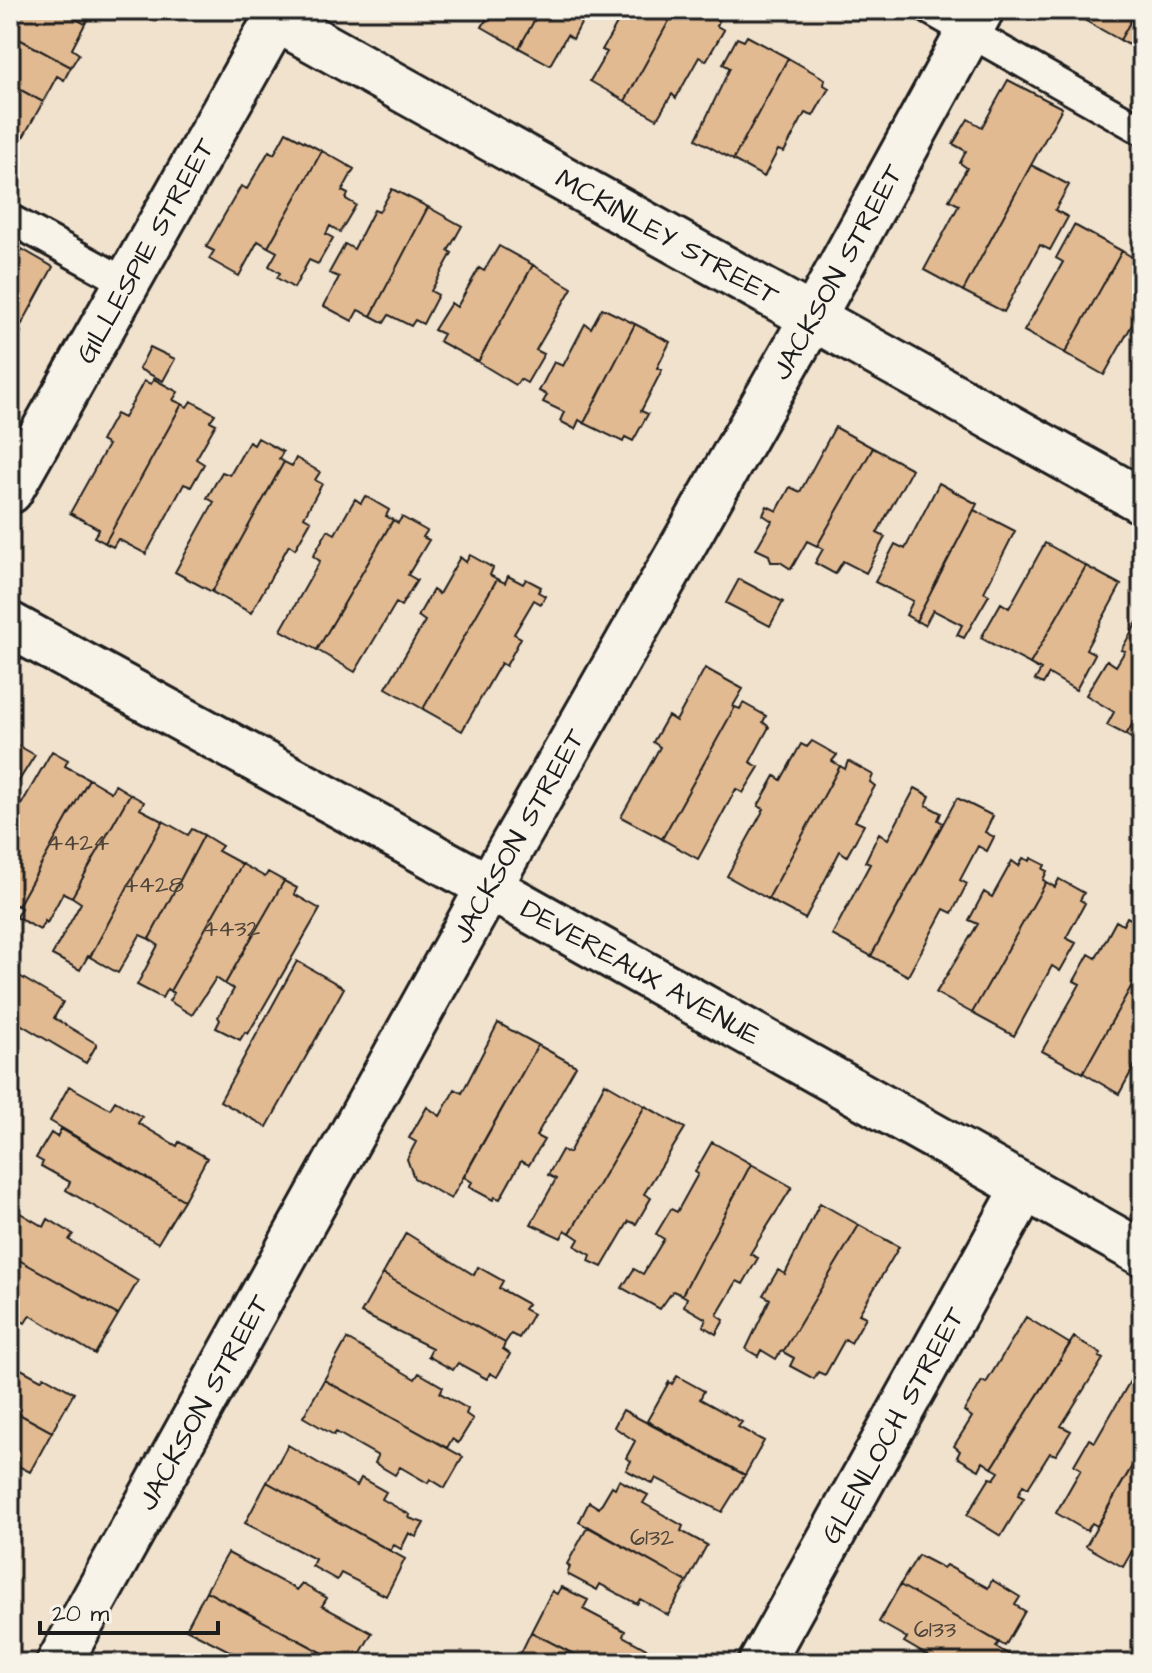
<svg xmlns="http://www.w3.org/2000/svg" width="1152" height="1673" font-family="'Architects Daughter',sans-serif">
  <style>
    .building { fill: #e2ba92; stroke: #1c1c1c; stroke-width: 2 }
    .lines { fill: none; stroke-linecap: round; stroke-linejoin: round }
    .lane-casing { stroke: #1c1c1c; stroke-width: 34 }
    .street-casing { stroke: #1c1c1c; stroke-width: 50 }
    .lane { stroke: #f7f3e8; stroke-width: 28 }
    .street { stroke: #f7f3e8; stroke-width: 44 }
    .labels { text-anchor: middle; dominant-baseline: central; stroke-width: 6; stroke-linejoin: round; paint-order: stroke }
    .number-label { font-size: 24px; fill: #4e443a }
    .street-label { font-size: 28px; fill: #1c1c1c; stroke: #f7f3e8 }
  </style>
  <rect width="100%" height="100%" fill="#f1e2ce"/>
  <filter id="ink" filterUnits="userSpaceOnUse"><feTurbulence type="fractalNoise" baseFrequency=".0125" numOctaves="2"/><feDisplacementMap in="SourceGraphic" scale="16" xChannelSelector="R" yChannelSelector="G"/><feConvolveMatrix kernelMatrix="1 2 1 2 8 2 1 2 1" color-interpolation-filters="sRGB"/></filter>
  <g filter="url(#ink)">
    <path class="building" d="M10 10H60L85 24 72 49 79 54 71 67 10 34Z
      M60 10H93L85 24Z
      M492 10H540L519 48 482 27Z
      M540 10H588L573 39 567 35 550 65 519 48Z
      M613 10H675L625 101 590 81 607 52 602 50 622 15Z
      M675 10H699L719 21 717 26 724 30 706 61 699 57 676 98 672 94 657 119 625 101Z
      M1083 10H1137L1120 40 1079 17Z
      M1137 10H1142V52L1120 40Z
      M10 34 71 67 64 80 57 76 43 102 10 84Z
      M747 36 788 58 733 160 696 139 730 68 723 64 737 38 744 41Z
      M788 58 825 79 824 85 829 88 813 116 805 113 784 152 778 150 764 177 733 160Z
      M1008 80 1062 108 963 291 924 270 959 205 949 200 967 168 960 163 966 151 953 144 968 119 982 127Z
      M10 84 43 102 21 141 10 135Z
      M286 132 322 151 268 247 258 241 239 276 209 259 214 251 206 247 241 186 247 189 269 151 274 154Z
      M322 151 354 169 342 191 348 194 346 199 356 205 340 232 330 226 326 234 333 238 318 264 309 260 294 288 277 278 280 273 269 266 277 252 268 247Z
      M1031 165 1069 185 1055 210 1068 217 1050 250 1040 245 1004 312 963 291Z
      M392 189 428 207 371 316 358 310 352 321 324 306 339 277 329 273 345 244 354 249 374 210 379 212Z
      M428 207 462 226 448 251 452 253 431 291 438 295 423 324 415 320 411 326 389 315 384 323 371 316Z
      M1074 225 1122 251 1065 353 1024 331 1063 262 1056 258Z
      M499 246 533 265 478 362 439 341 443 334 434 330 451 303 457 307 479 268 484 271Z
      M22 249 53 267 22 324 10 318V271Z
      M1122 251 1142 263V307L1104 375 1065 353Z
      M533 265 572 288 536 350 544 354 527 383 520 379 516 385 478 362Z
      M602 308 635 324 584 423 579 420 575 429 560 421 564 412 543 402 547 395 539 391 554 362 563 366 585 324 591 328Z
      M635 324 670 342 657 368 662 370 641 411 648 414 633 441 625 437 623 442 584 423Z
      M10 326 21 332 10 359Z
      M150 347 175 359 163 381 139 369Z
      M154 379 178 392 173 400 182 404 105 543 94 537 99 529 70 513 108 445 101 441 116 414 124 418 144 381 151 384Z
      M191 401 215 414 210 421 216 424 196 459 204 464 191 487 184 484 146 554 118 539 113 547 105 543 182 404 187 407Z
      M835 427 873 448 817 546 807 541 791 569 780 562H771L769 555 756 549 772 521 763 515 767 506 777 511 790 487 800 492Z
      M258 438 283 452 279 459 284 462 212 592 175 572 214 502 207 498 222 472 230 475 249 442 254 445Z
      M873 448 912 469 877 533 885 537 866 573 843 561 835 574 815 563 823 549 817 546Z
      M296 458 320 472 315 480 322 484 304 517 311 521 295 549 289 545 251 613 212 592 284 462 292 466Z
      M939 483 977 504 916 621 906 615 913 601 875 582 895 544 905 549Z
      M365 496 389 510 386 516 393 520 317 650 281 630 320 561 313 556 328 530 335 534 355 499 361 503Z
      M974 510 1015 531 984 592 989 595 964 638 957 635 962 625 933 610 925 625 916 621Z
      M402 517 427 531 423 537 429 540 408 575 417 580 401 606 396 603 355 672 317 650 393 520 398 523Z
      M1045 543 1086 566 1030 664 981 638 1001 603 1009 608Z
      M470 555 493 568 490 575 497 579 423 709 386 688 425 621 418 616 433 590 439 594 460 557 466 562Z
      M1086 566 1121 585 1086 649 1095 654 1076 690 1049 674 1043 684 1035 680 1041 670 1030 664Z
      M508 576 523 584 526 579 541 587 538 592 545 596 541 604 534 600 514 634 521 638 506 666 501 663 462 731 423 709 497 579 505 583Z
      M739 579 783 602 770 626 726 603Z
      M1142 614V708L1126 735 1107 725 1114 712 1086 695 1107 660 1116 666 1125 651 1121 650Z
      M705 668 743 689 733 706 735 707 662 839 621 817 660 747 653 742 668 716 676 721Z
      M743 703 766 716 763 722 769 727 750 762 759 767 743 793 736 789 698 859 662 839 735 707 740 709Z
      M1142 708V745L1126 735Z
      M10 741 35 755 10 795Z
      M812 741 837 755 832 761 840 766 768 899 727 876 764 809 758 806 775 776 781 780 801 744 807 747Z
      M52 751 68 760 65 766 89 779 18 906 16 905 10 914V824Z
      M848 761 873 775 870 782 875 786 855 821 864 825 847 856 840 851 805 919 768 899 840 766 845 769Z
      M89 779 111 792 115 785 130 794 72 897 63 893 47 923 45 921 40 930 16 917 21 908 18 906Z
      M915 788 930 796 926 805 941 813 938 820 943 823 871 956 832 935 870 864 865 862 879 833 888 839Z
      M130 794 144 802 140 809 163 821 90 957 88 956 80 970 52 955 81 903 72 897Z
      M957 798 993 816 985 832 994 837 987 851 978 846 960 880 967 884 952 913 944 909 908 976 871 956Z
      M163 821 188 835 192 829 204 835 149 939 140 935 118 973 90 957Z
      M204 835 222 846 218 851 242 864 170 991 167 989 162 998 137 985 158 945 149 939Z
      M1023 858 1030 861 1031 858 1045 865 1043 869 1047 871 1043 880 1046 882 972 1013 936 993 978 924 969 920 984 892 992 897 1012 861 1019 866Z
      M242 864 265 877 268 872 284 881 225 984 216 978 192 1015 169 1001 174 993 170 991Z
      M1059 879 1084 893 1080 900 1085 903 1066 938 1076 943 1060 971 1052 966 1014 1036 972 1013 1046 882 1055 887Z
      M284 881 297 888 294 894 320 909 248 1034 245 1032 240 1040 216 1028 220 1020 218 1017 234 989 225 984Z
      M1127 917 1142 925V967L1083 1073 1042 1051 1080 984 1074 981 1089 954 1096 958 1116 921 1123 925Z
      M297 961 344 988 267 1127 220 1101Z
      M1142 967V1052L1119 1094 1083 1073Z
      M16 974 63 1002 54 1018 97 1044 86 1063 10 1018V983Z
      M498 1023 538 1045 451 1199 414 1178 407 1159 416 1142 409 1138 427 1107 440 1116 455 1089 462 1093Z
      M538 1045 576 1066 536 1136 544 1140 529 1165 521 1161 500 1199 495 1197 493 1200 469 1187 472 1182 464 1177Z
      M605 1083 645 1106 570 1233 565 1230 561 1238 531 1224 556 1179 548 1175 562 1150 569 1153Z
      M69 1086 110 1109 115 1101 142 1117 138 1123 177 1146 179 1142 207 1158 184 1200 50 1121Z
      M645 1106 685 1128 644 1194 651 1198 636 1224 629 1221 602 1267 589 1261 591 1255 575 1246 579 1239 570 1233Z
      M61 1129 184 1200 158 1243 66 1190 70 1182 41 1166 43 1162 36 1158 51 1133 57 1137Z
      M712 1142 751 1164 682 1295 673 1291 660 1309 622 1288 634 1269 643 1274 664 1239 656 1234 671 1209 677 1212 698 1174 695 1172Z
      M751 1164 792 1187 750 1254 758 1258 743 1284 737 1281 717 1315 724 1320 716 1334 703 1326 706 1319 684 1306 687 1298 682 1295Z
      M820 1203 859 1225 783 1352 781 1351 776 1359 761 1350 758 1356 746 1349 770 1299 763 1295 778 1270 785 1274Z
      M15 1210 44 1227 48 1219 73 1234 69 1240 138 1281 118 1315 10 1255V1214L12 1215Z
      M859 1225 899 1247 859 1314 866 1317 851 1343 845 1339 825 1375 818 1372 814 1379 790 1366 794 1358 783 1352Z
      M406 1233 474 1275 478 1267 503 1281 499 1288 528 1304 524 1309 533 1314 519 1338 511 1334 505 1343 383 1274Z
      M10 1255 118 1315 95 1354 30 1315 25 1323 10 1314Z
      M383 1274 505 1343 503 1349 510 1354 497 1377 490 1373 487 1379 458 1363 453 1370 428 1356 432 1348 361 1313Z
      M1026 1317 1070 1344 992 1468 983 1462 979 1470 957 1457 960 1451 954 1446 972 1417 964 1411 982 1381 986 1383Z
      M1074 1337 1101 1354 1099 1357 1103 1359 1061 1426 1071 1431 1056 1455 1050 1453 1028 1488 1023 1485 1018 1495 1024 1498 1001 1536 967 1515 990 1478 994 1479 999 1472 992 1468Z
      M347 1339 415 1379 419 1373 443 1387 440 1393 468 1409 466 1414 473 1419 458 1443 452 1439 447 1448 324 1380Z
      M10 1363 41 1380 44 1376 74 1393 52 1432 10 1409Z
      M677 1376 704 1391 700 1399 742 1422 738 1427 764 1441 745 1475 647 1421 669 1382 672 1384Z
      M1133 1376 1142 1382V1449L1097 1526 1092 1523 1087 1531 1056 1513 1081 1469 1074 1465 1089 1439 1095 1442Z
      M324 1380 463 1457 445 1488 430 1479 428 1483 400 1467 395 1475 375 1463 378 1456 336 1432 334 1435 303 1417Z
      M10 1409 52 1432 30 1472 10 1462Z
      M623 1410 745 1475 722 1512 656 1478 653 1484 626 1470 631 1461 626 1458 635 1441 614 1427Z
      M288 1445 357 1486 361 1478 386 1492 382 1499 410 1515 409 1518 424 1523 416 1537 409 1533 401 1549 394 1545 390 1551 267 1482Z
      M1142 1449V1534L1123 1567 1086 1546Z
      M619 1480 648 1495 643 1503 683 1526 681 1531 707 1545 687 1582 579 1522 589 1502 599 1508 612 1486 615 1488Z
      M267 1482 405 1559 386 1596 341 1573 337 1580 312 1566 315 1559 245 1523Z
      M588 1526 687 1582 668 1615 640 1599 637 1604 600 1584 597 1590 567 1574 570 1567 567 1564Z
      M228 1553 297 1590 302 1584 327 1598 322 1606 372 1633 355 1663H342L206 1591Z
      M918 1555 943 1568 946 1565 988 1588 992 1580 1020 1597 1015 1605 1025 1611 1005 1646 900 1585Z
      M900 1585 999 1642 996 1647 1010 1655 1005 1663H940L904 1642 907 1638 879 1622Z
      M561 1587 588 1600 583 1609 625 1631 623 1636 648 1650 641 1663H591L531 1632 552 1591 557 1594Z
      M206 1591 332 1658 328 1663H253L186 1629Z
      M531 1632 591 1663H516Z"/>
    <g class="lines">
      <g class="lane-casing">
        <path id="lane" d="M930 10 1142 130
          M10 219 127 283"/>
      </g>
      <g class="street-casing">
        <g id="street">
          <path id="s1" d="M276 19 1142 501"/>
          <path id="s2" d="M10 491 281 10"/>
          <path id="s3" d="M10 625 489 887 1142 1253"/>
          <path id="s4" d="M59 1663 489 887 813 317 981 10"/>
          <path id="s5" d="M761 1663 1024 1189"/>
        </g>
      </g>
      <use href="#lane" class="lane"/>
      <use href="#street" class="street"/>
    </g>
  </g>
  <g class="labels">
    <g class="number-label">
      <text x="78" y="843">4424</text>
      <text x="153" y="885">4428</text>
      <text x="231" y="929">4432</text>
      <text x="652" y="1538">6132</text>
      <text x="935" y="1630">6133</text>
    </g>
    <g class="street-label">
      <text stroke="none"><textPath href="#s1" startOffset="448">MCKINLEY STREET</textPath></text>
      <text stroke="none"><textPath href="#s2" startOffset="276">GILLESPIE STREET</textPath></text>
      <text stroke="none"><textPath href="#s4" startOffset="1594">JACKSON STREET</textPath></text>
      <text stroke="none"><textPath href="#s4" startOffset="946">JACKSON STREET</textPath></text>
      <text stroke="none"><textPath href="#s3" startOffset="720">DEVEREAUX AVENUE</textPath></text>
      <text stroke="none"><textPath href="#s4" startOffset="298">JACKSON STREET</textPath></text>
      <text stroke="none"><textPath href="#s5" startOffset="272">GLENLOCH STREET</textPath></text>
    </g>
  </g>
  <rect width="1152" height="1673" fill="none" stroke="#f7f3e8" stroke-width="40"/>
  <rect x="20" y="20" width="1112" height="1633" fill="none" stroke="#1c1c1c" stroke-width="3" filter="url(#ink)"/>
  <path d="M40 1621v12h178v-12" fill="none" stroke="#1c1c1c" stroke-width="4"/>
  <text x="52" y="1621" font-size="24" fill="#1c1c1c" stroke="#f7f3e8" stroke-width="6" paint-order="stroke">20 m</text>
</svg>
